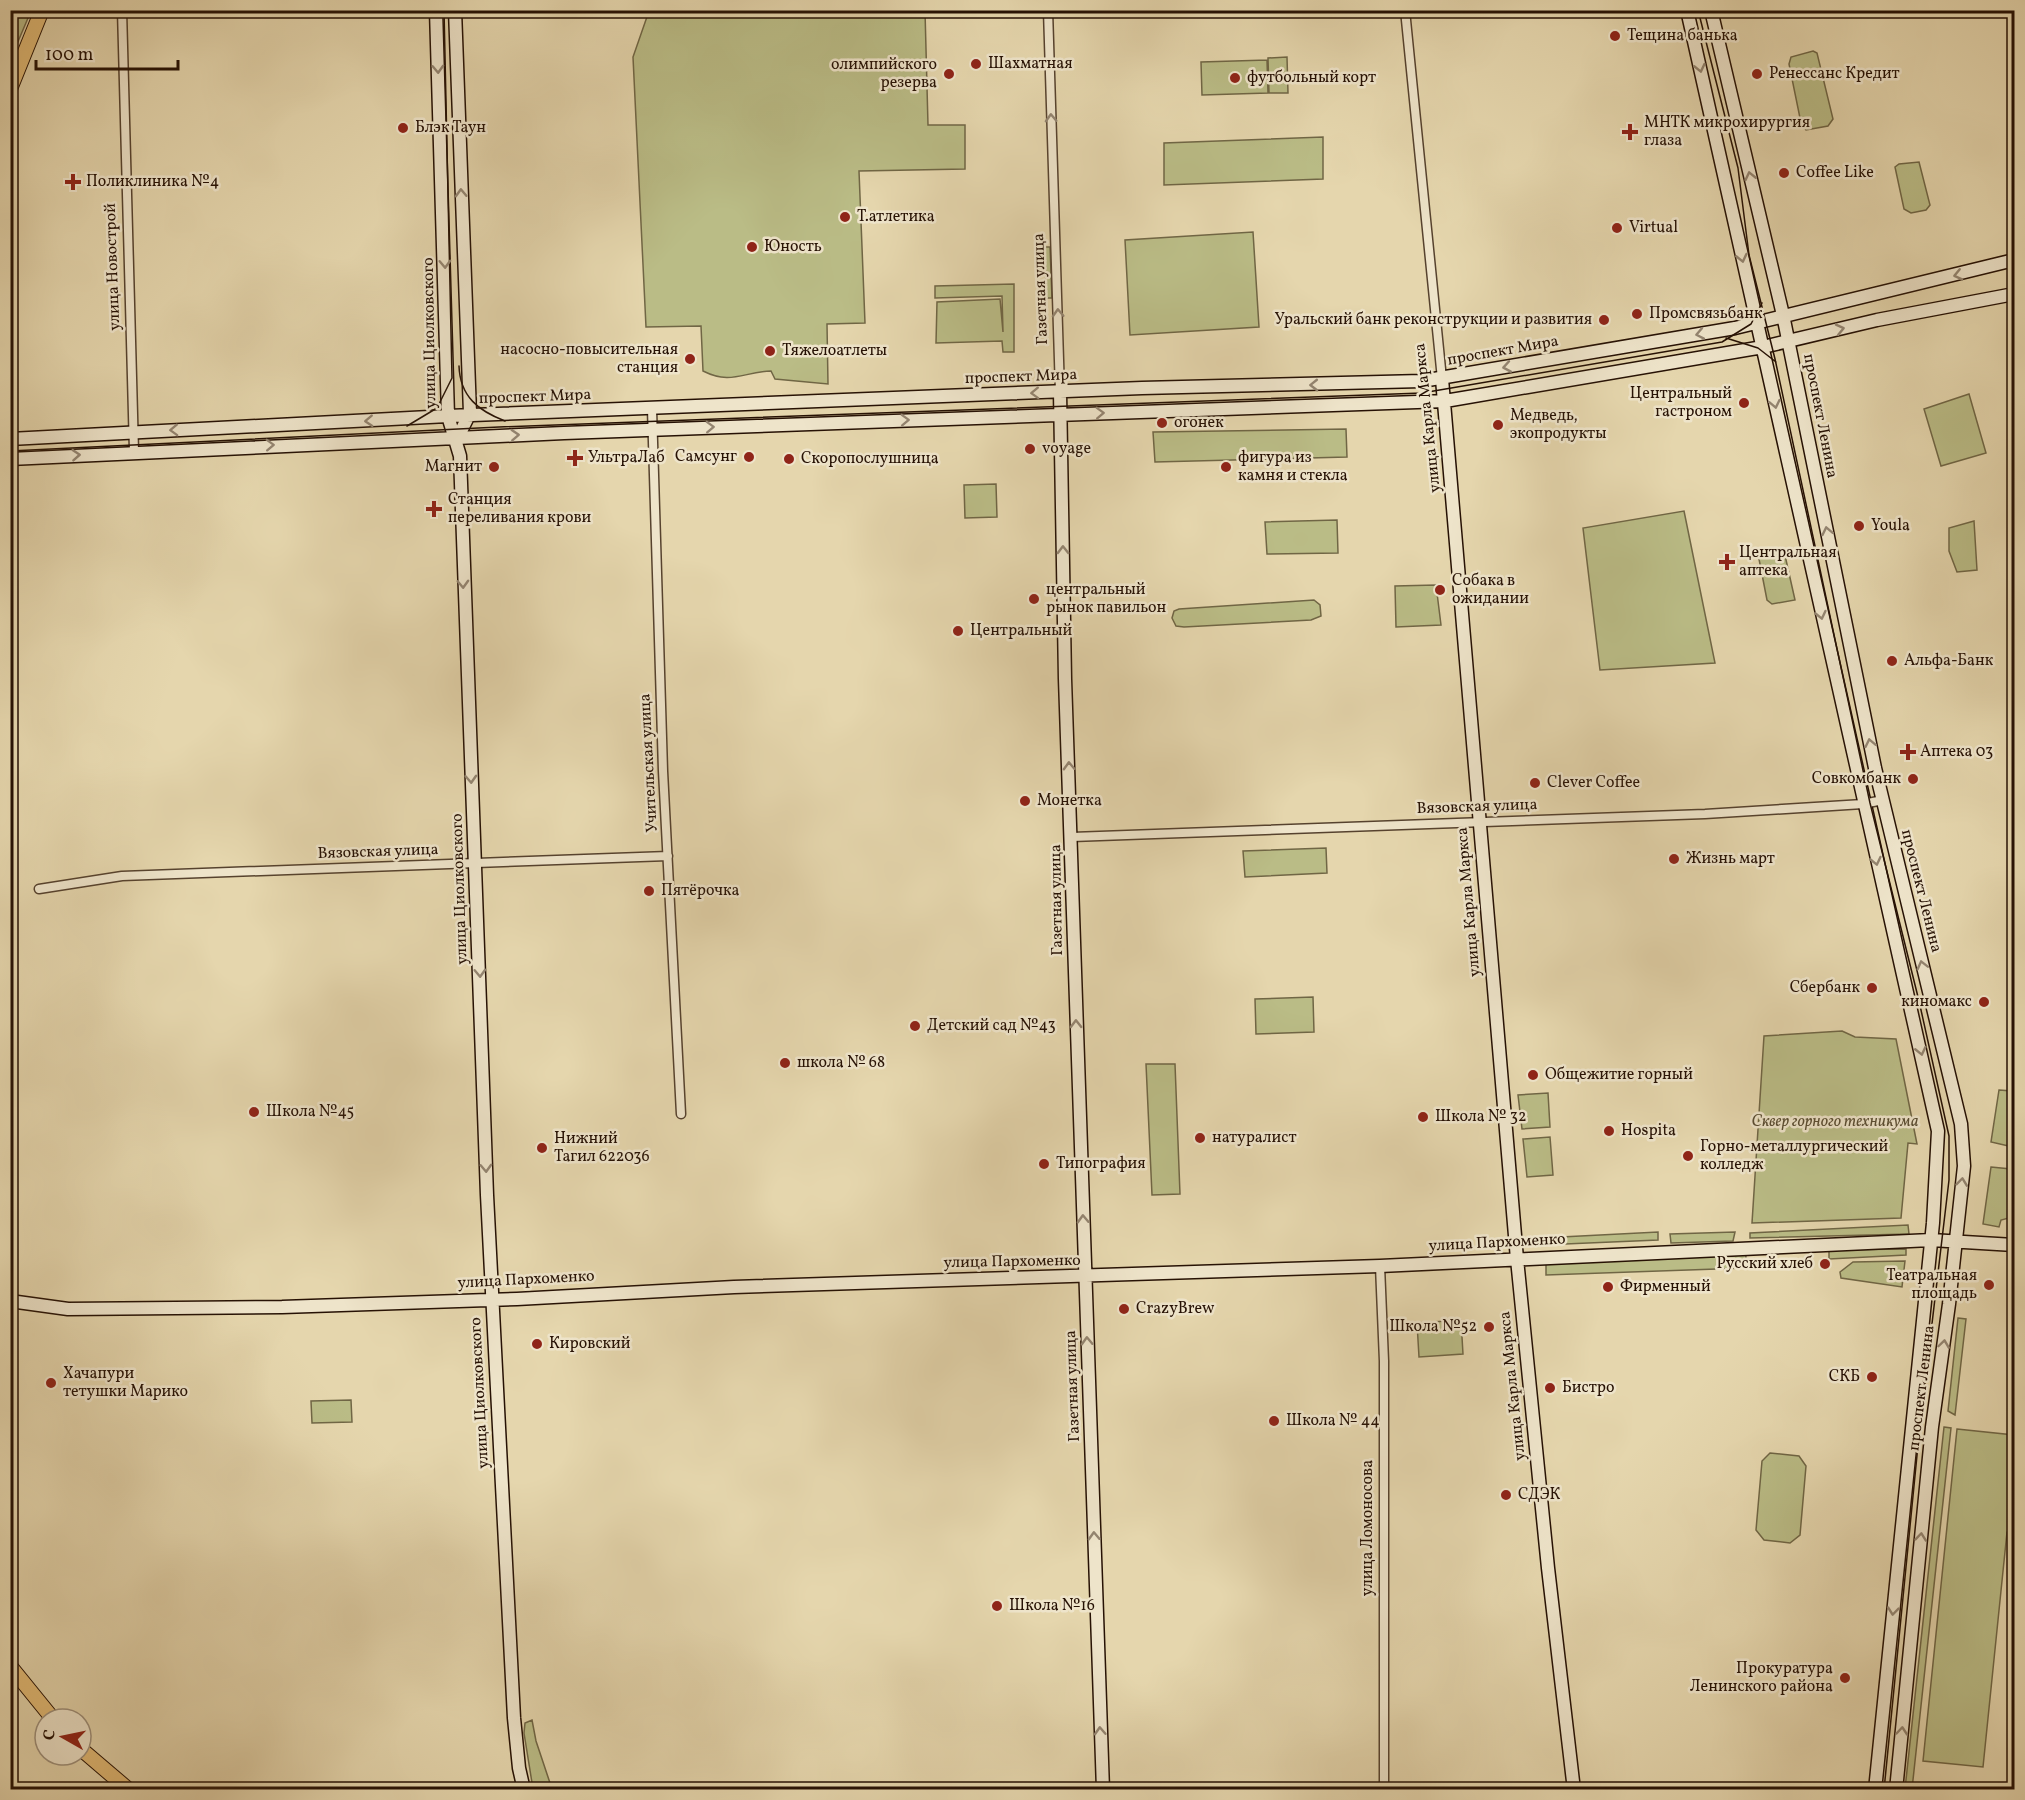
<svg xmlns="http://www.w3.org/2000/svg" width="2025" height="1800" font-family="Vollkorn,serif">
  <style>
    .green { fill: #babc86; stroke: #706645; stroke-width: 1.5 }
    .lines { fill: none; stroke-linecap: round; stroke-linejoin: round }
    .street-casing { stroke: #56422e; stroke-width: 11 }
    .secondary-casing { stroke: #261104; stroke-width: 15 }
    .primary-casing { stroke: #261104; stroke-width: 16 }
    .street { stroke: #eee4ca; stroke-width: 8 }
    .secondary { stroke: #eee4ca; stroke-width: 12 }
    .primary { stroke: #e2bb76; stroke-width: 14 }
    .tram { stroke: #261104; stroke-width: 1.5 }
    .oneway { stroke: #948571 }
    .poi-dot { fill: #8f2418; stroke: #eee4ca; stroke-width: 2 }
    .labels { text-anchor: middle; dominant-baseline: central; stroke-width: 5; stroke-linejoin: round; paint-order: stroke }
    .poi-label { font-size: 16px; fill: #261104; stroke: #eee4ca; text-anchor: start }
    .street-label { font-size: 16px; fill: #261104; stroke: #eee4ca }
    .park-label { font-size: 16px; font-style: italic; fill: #5a4d32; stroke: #eee4ca }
  </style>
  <rect width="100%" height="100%" fill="#e5d6ad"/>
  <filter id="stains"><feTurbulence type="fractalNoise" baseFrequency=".00333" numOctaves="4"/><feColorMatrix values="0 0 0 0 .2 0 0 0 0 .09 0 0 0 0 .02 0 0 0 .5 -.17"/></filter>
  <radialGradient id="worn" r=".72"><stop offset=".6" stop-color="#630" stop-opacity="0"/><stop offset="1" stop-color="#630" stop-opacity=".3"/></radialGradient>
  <path class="green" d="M11 10 31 11 11 58 10 11Z
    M649 11H925L928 125H965V169L859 171 865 323 827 324 828 384 775 379 771 371C743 372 731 385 703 371L701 326 646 327 633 57Z
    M1813 51 1817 53 1833 119 1828 126 1806 130 1801 123 1789 64 1791 57Z
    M1287 57 1288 93H1269L1268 58Z
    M1267 60 1268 93 1202 95 1201 62Z
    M1323 137V179L1164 185V143Z
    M1919 162 1930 205 1926 210 1911 213 1904 209 1895 167 1899 164Z
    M1253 232 1259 327 1130 335 1125 240Z
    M1045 247H1050L1052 298H1046Z
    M1014 284V352H1003L1002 341 936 343 937 302 1000 299 1003 332 1002 296 935 298V286Z
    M1969 394 1986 453 1941 466 1924 409Z
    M1346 429 1347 457 1155 462 1153 432Z
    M996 484 997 517 965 518 964 485Z
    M1684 511 1715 663 1600 670 1583 528Z
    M1337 520 1338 553 1267 554 1265 522Z
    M1974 521 1977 570 1957 572 1949 551V528Z
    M1784 551 1795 600 1772 604 1767 600 1759 559 1765 555Z
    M1436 585 1441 625 1396 627 1395 586Z
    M1314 600 1320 605 1321 616 1311 620 1184 627 1176 626 1172 618 1174 611 1179 609Z
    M1326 848 1327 873 1245 877 1243 851Z
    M1313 997 1314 1032 1256 1034 1255 999Z
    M1842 1031 1855 1037 1896 1039 1917 1144 1908 1143 1901 1218 1752 1223 1764 1036Z
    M1146 1064H1175L1180 1194 1152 1195Z
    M1999 1090 2012 1091 2014 1096 2013 1147 1991 1142Z
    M1548 1093 1550 1127 1522 1129 1518 1095Z
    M1550 1137 1553 1175 1527 1177 1523 1139Z
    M1991 1167 2011 1169 2014 1175V1213H2009V1218L2001 1220 1999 1227 1983 1224Z
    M1908 1225 1909 1234 1750 1238V1233Z
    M1658 1232V1240L1542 1245V1238Z
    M1735 1232 1733 1241 1671 1243 1670 1234Z
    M1906 1249V1255L1829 1259V1250Z
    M1742 1252 1746 1255 1745 1268 1546 1275V1260Z
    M1905 1261 1902 1287 1841 1278 1840 1272 1853 1262Z
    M1958 1318 1966 1319 1955 1415 1948 1411Z
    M1461 1320 1463 1354 1419 1357 1417 1323Z
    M351 1400 352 1422 312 1423 311 1401Z
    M1944 1427 1951 1428 1912 1789H1905Z
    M1957 1429 2014 1435V1526L2007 1532 1983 1767 1923 1761Z
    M1770 1453 1799 1456 1806 1466 1800 1535 1790 1543 1764 1540 1756 1530 1762 1461Z
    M532 1720 536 1741 552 1789H533L524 1733 525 1723Z"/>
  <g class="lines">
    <g class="street-casing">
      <path id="street" d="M122 10 134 451
        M1048 10 1060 392
        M1405 10 1442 379
        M652 409 663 771 681 1114
        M1072 837 1705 814 1863 804 1883 800
        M39 889 122 876 668 856
        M1380 1266 1384 1361V1790"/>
    </g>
    <g class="secondary-casing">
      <path id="secondary" d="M436 10 448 416 460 456 487 1195 514 1718 519 1768 524 1790
        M455 10 470 413 457 439
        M1687 10 1938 1131 1933 1223 1875 1790
        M1711 10 1783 315 1875 768 1961 1124 1964 1166 1949 1304 1932 1427 1896 1790
        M1442 379 1517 1259 1548 1568 1574 1790
        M1060 392 1065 679 1103 1790
        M10 439 448 416 1142 388 1422 381 1735 328 2014 260
        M10 459 564 433 1445 401 1763 347 1877 320 2014 294
        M10 1301 68 1309 282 1307 517 1299 734 1287 1380 1266 1931 1240 2014 1245"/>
    </g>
    <g class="primary-casing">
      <path id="primary" d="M10 89 42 10
        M10 1666 53 1719
        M81 1749 129 1790"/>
    </g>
    <use href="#street" class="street"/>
    <use href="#secondary" class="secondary"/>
    <use href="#primary" class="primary"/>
    <path class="tram" d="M1698 10 1738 168 1749 255 1775 359 1870 803 1919 1001 1949 1136V1180L1920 1425 1884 1790
      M1726 338 1758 348 1776 362
      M459 366C460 397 479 411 505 421
      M407 426 437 408 452 378 444 10
      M10 451 499 427 1422 393 1722 342 1751 324 1762 303"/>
  </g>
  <defs><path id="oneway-chevron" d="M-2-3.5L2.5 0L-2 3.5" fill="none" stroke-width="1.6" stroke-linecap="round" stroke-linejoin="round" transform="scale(1.5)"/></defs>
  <g class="oneway">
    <use href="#oneway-chevron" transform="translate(1700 68) rotate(77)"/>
    <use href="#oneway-chevron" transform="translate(438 69) rotate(88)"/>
    <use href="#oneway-chevron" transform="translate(1051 118) rotate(-92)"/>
    <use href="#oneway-chevron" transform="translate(1750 176) rotate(-103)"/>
    <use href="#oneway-chevron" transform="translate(461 193) rotate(-92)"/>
    <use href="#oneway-chevron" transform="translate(1742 258) rotate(77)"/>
    <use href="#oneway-chevron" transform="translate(445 264) rotate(88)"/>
    <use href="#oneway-chevron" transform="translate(1958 275) rotate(167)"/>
    <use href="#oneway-chevron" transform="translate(1058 313) rotate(-92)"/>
    <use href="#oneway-chevron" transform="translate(1840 329) rotate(-13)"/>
    <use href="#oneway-chevron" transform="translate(1700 334) rotate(169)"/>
    <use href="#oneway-chevron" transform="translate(1507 367) rotate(170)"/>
    <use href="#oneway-chevron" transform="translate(1314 385) rotate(179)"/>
    <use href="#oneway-chevron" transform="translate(1035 393) rotate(178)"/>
    <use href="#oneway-chevron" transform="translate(1775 404) rotate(78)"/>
    <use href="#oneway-chevron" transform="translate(1100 413) rotate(-2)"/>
    <use href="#oneway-chevron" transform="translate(905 420) rotate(-2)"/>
    <use href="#oneway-chevron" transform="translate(369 421) rotate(177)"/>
    <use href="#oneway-chevron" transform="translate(710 427) rotate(-2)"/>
    <use href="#oneway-chevron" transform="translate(174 430) rotate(178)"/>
    <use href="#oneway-chevron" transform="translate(515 435) rotate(-3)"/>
    <use href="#oneway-chevron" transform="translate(270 445) rotate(-2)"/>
    <use href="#oneway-chevron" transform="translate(76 455) rotate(-4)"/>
    <use href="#oneway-chevron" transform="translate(1827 531) rotate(-102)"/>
    <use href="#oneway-chevron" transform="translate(1063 550) rotate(-91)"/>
    <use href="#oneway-chevron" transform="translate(463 584) rotate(88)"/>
    <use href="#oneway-chevron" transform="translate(1821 615) rotate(77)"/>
    <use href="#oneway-chevron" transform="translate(1870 743) rotate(-102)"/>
    <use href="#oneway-chevron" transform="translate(1069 766) rotate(-92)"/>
    <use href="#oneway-chevron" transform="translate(471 779) rotate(87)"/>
    <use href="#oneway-chevron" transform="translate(1876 861) rotate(77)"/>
    <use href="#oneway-chevron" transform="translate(1922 965) rotate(-104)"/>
    <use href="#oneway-chevron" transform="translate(480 973) rotate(88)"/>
    <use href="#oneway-chevron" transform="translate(1076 1024) rotate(-91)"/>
    <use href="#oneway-chevron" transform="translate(1921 1051) rotate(77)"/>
    <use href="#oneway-chevron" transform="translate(486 1168) rotate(88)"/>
    <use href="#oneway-chevron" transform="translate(1962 1182) rotate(-83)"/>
    <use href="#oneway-chevron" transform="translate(1083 1219) rotate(-92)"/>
    <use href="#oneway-chevron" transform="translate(1087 1341) rotate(-92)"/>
    <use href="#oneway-chevron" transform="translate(1944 1344) rotate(-82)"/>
    <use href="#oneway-chevron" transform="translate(1094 1536) rotate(-92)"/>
    <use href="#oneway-chevron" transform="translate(1921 1537) rotate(-84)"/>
    <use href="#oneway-chevron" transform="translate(1893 1611) rotate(96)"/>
    <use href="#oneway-chevron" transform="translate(1100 1731) rotate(-93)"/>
    <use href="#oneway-chevron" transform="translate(1902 1731) rotate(-85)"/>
  </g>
  <g class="poi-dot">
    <circle cx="1615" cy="36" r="6"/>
    <circle cx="976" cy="64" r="6"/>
    <circle cx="949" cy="74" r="6"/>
    <circle cx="1757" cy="74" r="6"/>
    <circle cx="1235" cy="78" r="6"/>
    <circle cx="403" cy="128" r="6"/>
    <path d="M1627 123h6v6h6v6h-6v6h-6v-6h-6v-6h6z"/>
    <circle cx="1784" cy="173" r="6"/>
    <path d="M70 173h6v6h6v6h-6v6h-6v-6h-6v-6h6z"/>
    <circle cx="845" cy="217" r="6"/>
    <circle cx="1617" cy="228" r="6"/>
    <circle cx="752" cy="247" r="6"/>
    <circle cx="1637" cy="314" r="6"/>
    <circle cx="1604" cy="320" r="6"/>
    <circle cx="770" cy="351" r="6"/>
    <circle cx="690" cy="359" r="6"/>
    <circle cx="1744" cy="403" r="6"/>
    <circle cx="1162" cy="423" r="6"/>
    <circle cx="1498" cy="425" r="6"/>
    <circle cx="1030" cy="449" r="6"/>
    <circle cx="749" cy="457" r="6"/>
    <path d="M572 449h6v6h6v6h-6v6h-6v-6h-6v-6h6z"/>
    <circle cx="789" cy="459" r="6"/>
    <circle cx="494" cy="467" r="6"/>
    <circle cx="1226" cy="467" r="6"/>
    <path d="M431 500h6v6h6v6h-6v6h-6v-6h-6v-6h6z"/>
    <circle cx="1859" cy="526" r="6"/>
    <path d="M1724 553h6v6h6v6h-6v6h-6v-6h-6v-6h6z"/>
    <circle cx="1440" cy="590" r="6"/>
    <circle cx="1034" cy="599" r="6"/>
    <circle cx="958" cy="631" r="6"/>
    <circle cx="1892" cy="661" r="6"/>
    <path d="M1905 743h6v6h6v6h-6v6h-6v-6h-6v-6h6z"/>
    <circle cx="1913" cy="779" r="6"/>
    <circle cx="1535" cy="783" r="6"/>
    <circle cx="1025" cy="801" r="6"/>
    <circle cx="1674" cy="859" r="6"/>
    <circle cx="649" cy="891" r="6"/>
    <circle cx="1872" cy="988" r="6"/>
    <circle cx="1984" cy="1002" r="6"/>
    <circle cx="915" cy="1026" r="6"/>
    <circle cx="785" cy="1063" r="6"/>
    <circle cx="1533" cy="1075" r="6"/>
    <circle cx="254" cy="1112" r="6"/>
    <circle cx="1423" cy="1117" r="6"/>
    <circle cx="1609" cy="1131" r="6"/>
    <circle cx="1200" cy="1138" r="6"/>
    <circle cx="542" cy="1148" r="6"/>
    <circle cx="1688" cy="1156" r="6"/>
    <circle cx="1044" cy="1164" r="6"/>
    <circle cx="1825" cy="1264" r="6"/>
    <circle cx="1989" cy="1285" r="6"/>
    <circle cx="1608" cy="1287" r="6"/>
    <circle cx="1124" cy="1309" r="6"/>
    <circle cx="1489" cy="1327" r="6"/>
    <circle cx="537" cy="1344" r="6"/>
    <circle cx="1872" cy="1377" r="6"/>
    <circle cx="51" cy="1383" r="6"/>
    <circle cx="1550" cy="1388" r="6"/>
    <circle cx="1274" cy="1421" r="6"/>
    <circle cx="1506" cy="1495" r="6"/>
    <circle cx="997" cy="1606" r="6"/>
    <circle cx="1845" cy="1678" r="6"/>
  </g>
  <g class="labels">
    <g class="poi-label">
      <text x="1627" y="36">Тещина банька</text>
      <text x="988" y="64">Шахматная</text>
      <text x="937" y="65" text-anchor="end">олимпийского<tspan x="937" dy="18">резерва</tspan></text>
      <text x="1769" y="74">Ренессанс Кредит</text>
      <text x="1247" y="78">футбольный корт</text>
      <text x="1644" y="123">МНТК микрохирургия<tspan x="1644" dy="18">глаза</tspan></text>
      <text x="415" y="128">Блэк Таун</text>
      <text x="1796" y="173">Coffee Like</text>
      <text x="86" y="182">Поликлиника №4</text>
      <text x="857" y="217">Т.атлетика</text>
      <text x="1629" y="228">Virtual</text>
      <text x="764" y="247">Юность</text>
      <text x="1649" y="314">Промсвязьбанк</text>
      <text x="1592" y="320" text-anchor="end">Уральский банк реконструкции и развития</text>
      <text x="678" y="350" text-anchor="end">насосно-повысительная<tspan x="678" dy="18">станция</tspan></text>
      <text x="782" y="351">Тяжелоатлеты</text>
      <text x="1732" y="394" text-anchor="end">Центральный<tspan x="1732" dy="18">гастроном</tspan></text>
      <text x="1510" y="416">Медведь,<tspan x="1510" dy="18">экопродукты</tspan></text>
      <text x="1174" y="423">огонек</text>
      <text x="1042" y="449">voyage</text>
      <text x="737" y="457" text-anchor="end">Самсунг</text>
      <text x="588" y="458">УльтраЛаб</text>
      <text x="1238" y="458">фигура из<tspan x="1238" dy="18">камня и стекла</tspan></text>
      <text x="801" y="459">Скоропослушница</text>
      <text x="482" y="467" text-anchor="end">Магнит</text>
      <text x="448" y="500">Станция<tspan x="448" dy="18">переливания крови</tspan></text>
      <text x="1871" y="526">Youla</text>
      <text x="1739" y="553">Центральная<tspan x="1739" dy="18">аптека</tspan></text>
      <text x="1452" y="581">Собака в<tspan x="1452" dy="18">ожидании</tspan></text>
      <text x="1046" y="590">центральный<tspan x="1046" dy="18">рынок павильон</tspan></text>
      <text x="970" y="631">Центральный</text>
      <text x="1904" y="661">Альфа-Банк</text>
      <text x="1920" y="752">Аптека 03</text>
      <text x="1901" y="779" text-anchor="end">Совкомбанк</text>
      <text x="1547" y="783">Clever Coffee</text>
      <text x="1037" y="801">Монетка</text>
      <text x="1686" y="859">Жизнь март</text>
      <text x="661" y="891">Пятёрочка</text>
      <text x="1860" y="988" text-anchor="end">Сбербанк</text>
      <text x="1972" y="1002" text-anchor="end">киномакс</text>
      <text x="927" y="1026">Детский сад №43</text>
      <text x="797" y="1063">школа № 68</text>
      <text x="1545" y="1075">Общежитие горный</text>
      <text x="266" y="1112">Школа №45</text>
      <text x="1435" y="1117">Школа № 32</text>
      <text x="1621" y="1131">Hospita</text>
      <text x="1212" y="1138">натуралист</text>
      <text x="554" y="1139">Нижний<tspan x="554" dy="18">Тагил 622036</tspan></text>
      <text x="1700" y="1147">Горно-металлургический<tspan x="1700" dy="18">колледж</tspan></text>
      <text x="1056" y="1164">Типография</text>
      <text x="1813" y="1264" text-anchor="end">Русский хлеб</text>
      <text x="1977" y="1276" text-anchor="end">Театральная<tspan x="1977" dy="18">площадь</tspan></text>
      <text x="1620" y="1287">Фирменный</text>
      <text x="1136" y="1309">CrazyBrew</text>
      <text x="1477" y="1327" text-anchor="end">Школа №52</text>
      <text x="549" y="1344">Кировский</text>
      <text x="63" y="1374">Хачапури<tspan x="63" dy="18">тетушки Марико</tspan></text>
      <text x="1860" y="1377" text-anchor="end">СКБ</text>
      <text x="1562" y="1388">Бистро</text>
      <text x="1286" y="1421">Школа № 44</text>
      <text x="1518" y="1495">СДЭК</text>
      <text x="1009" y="1606">Школа №16</text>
      <text x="1833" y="1669" text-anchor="end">Прокуратура<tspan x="1833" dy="18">Ленинского района</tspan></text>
    </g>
    <g class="street-label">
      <text transform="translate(113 267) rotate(-92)">улица Новострой</text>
      <text transform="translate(1041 289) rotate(-92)">Газетная улица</text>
      <text transform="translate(430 333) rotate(-91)">улица Циолковского</text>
      <text transform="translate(1503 351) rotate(-10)">проспект Мира</text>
      <text transform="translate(1021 377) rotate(-2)">проспект Мира</text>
      <text transform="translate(535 397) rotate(-2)">проспект Мира</text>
      <text transform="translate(1820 416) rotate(79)">проспект Ленина</text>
      <text transform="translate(1428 418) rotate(-96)">улица Карла Маркса</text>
      <text transform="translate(649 763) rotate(-93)">Учительская улица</text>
      <text transform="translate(1477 807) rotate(-2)">Вязовская улица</text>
      <text transform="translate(378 852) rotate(-2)">Вязовская улица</text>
      <text transform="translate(460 889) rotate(-92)">улица Циолковского</text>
      <text transform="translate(1921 891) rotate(76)">проспект Ленина</text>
      <text transform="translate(1057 900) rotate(-91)">Газетная улица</text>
      <text transform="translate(1469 902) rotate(-95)">улица Карла Маркса</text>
      <text transform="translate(1497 1243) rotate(-3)">улица Пархоменко</text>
      <text transform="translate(1012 1262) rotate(-1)">улица Пархоменко</text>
      <text transform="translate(526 1280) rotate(-3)">улица Пархоменко</text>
      <text transform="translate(1073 1386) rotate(-92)">Газетная улица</text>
      <text transform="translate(1513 1386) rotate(-96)">улица Карла Маркса</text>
      <text transform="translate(1922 1388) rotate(-83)">проспект Ленина</text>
      <text transform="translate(480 1393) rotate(-93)">улица Циолковского</text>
      <text transform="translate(1368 1528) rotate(-90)">улица Ломоносова</text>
    </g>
    <g class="park-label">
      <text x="1835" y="1122">Сквер горного техникума</text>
    </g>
  </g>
  <rect width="2025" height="1800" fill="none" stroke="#e5d6ad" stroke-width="36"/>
  <rect x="12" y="12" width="2001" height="1776" fill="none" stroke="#261104" stroke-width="3"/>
  <rect x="18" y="18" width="1989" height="1764" fill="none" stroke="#261104" stroke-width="1.5"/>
  <g transform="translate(63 1737) rotate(279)"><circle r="28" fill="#eee4ca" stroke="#9e907b" stroke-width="1.5"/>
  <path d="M0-4.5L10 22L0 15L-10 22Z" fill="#8f2418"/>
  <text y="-9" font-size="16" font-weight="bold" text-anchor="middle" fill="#261104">С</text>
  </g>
  <path d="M36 60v9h142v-9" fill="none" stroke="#261104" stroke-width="3"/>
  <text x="45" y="60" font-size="18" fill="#261104" stroke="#eee4ca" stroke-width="4.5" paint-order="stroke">100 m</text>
  <rect width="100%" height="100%" filter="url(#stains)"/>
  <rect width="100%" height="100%" fill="url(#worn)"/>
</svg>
